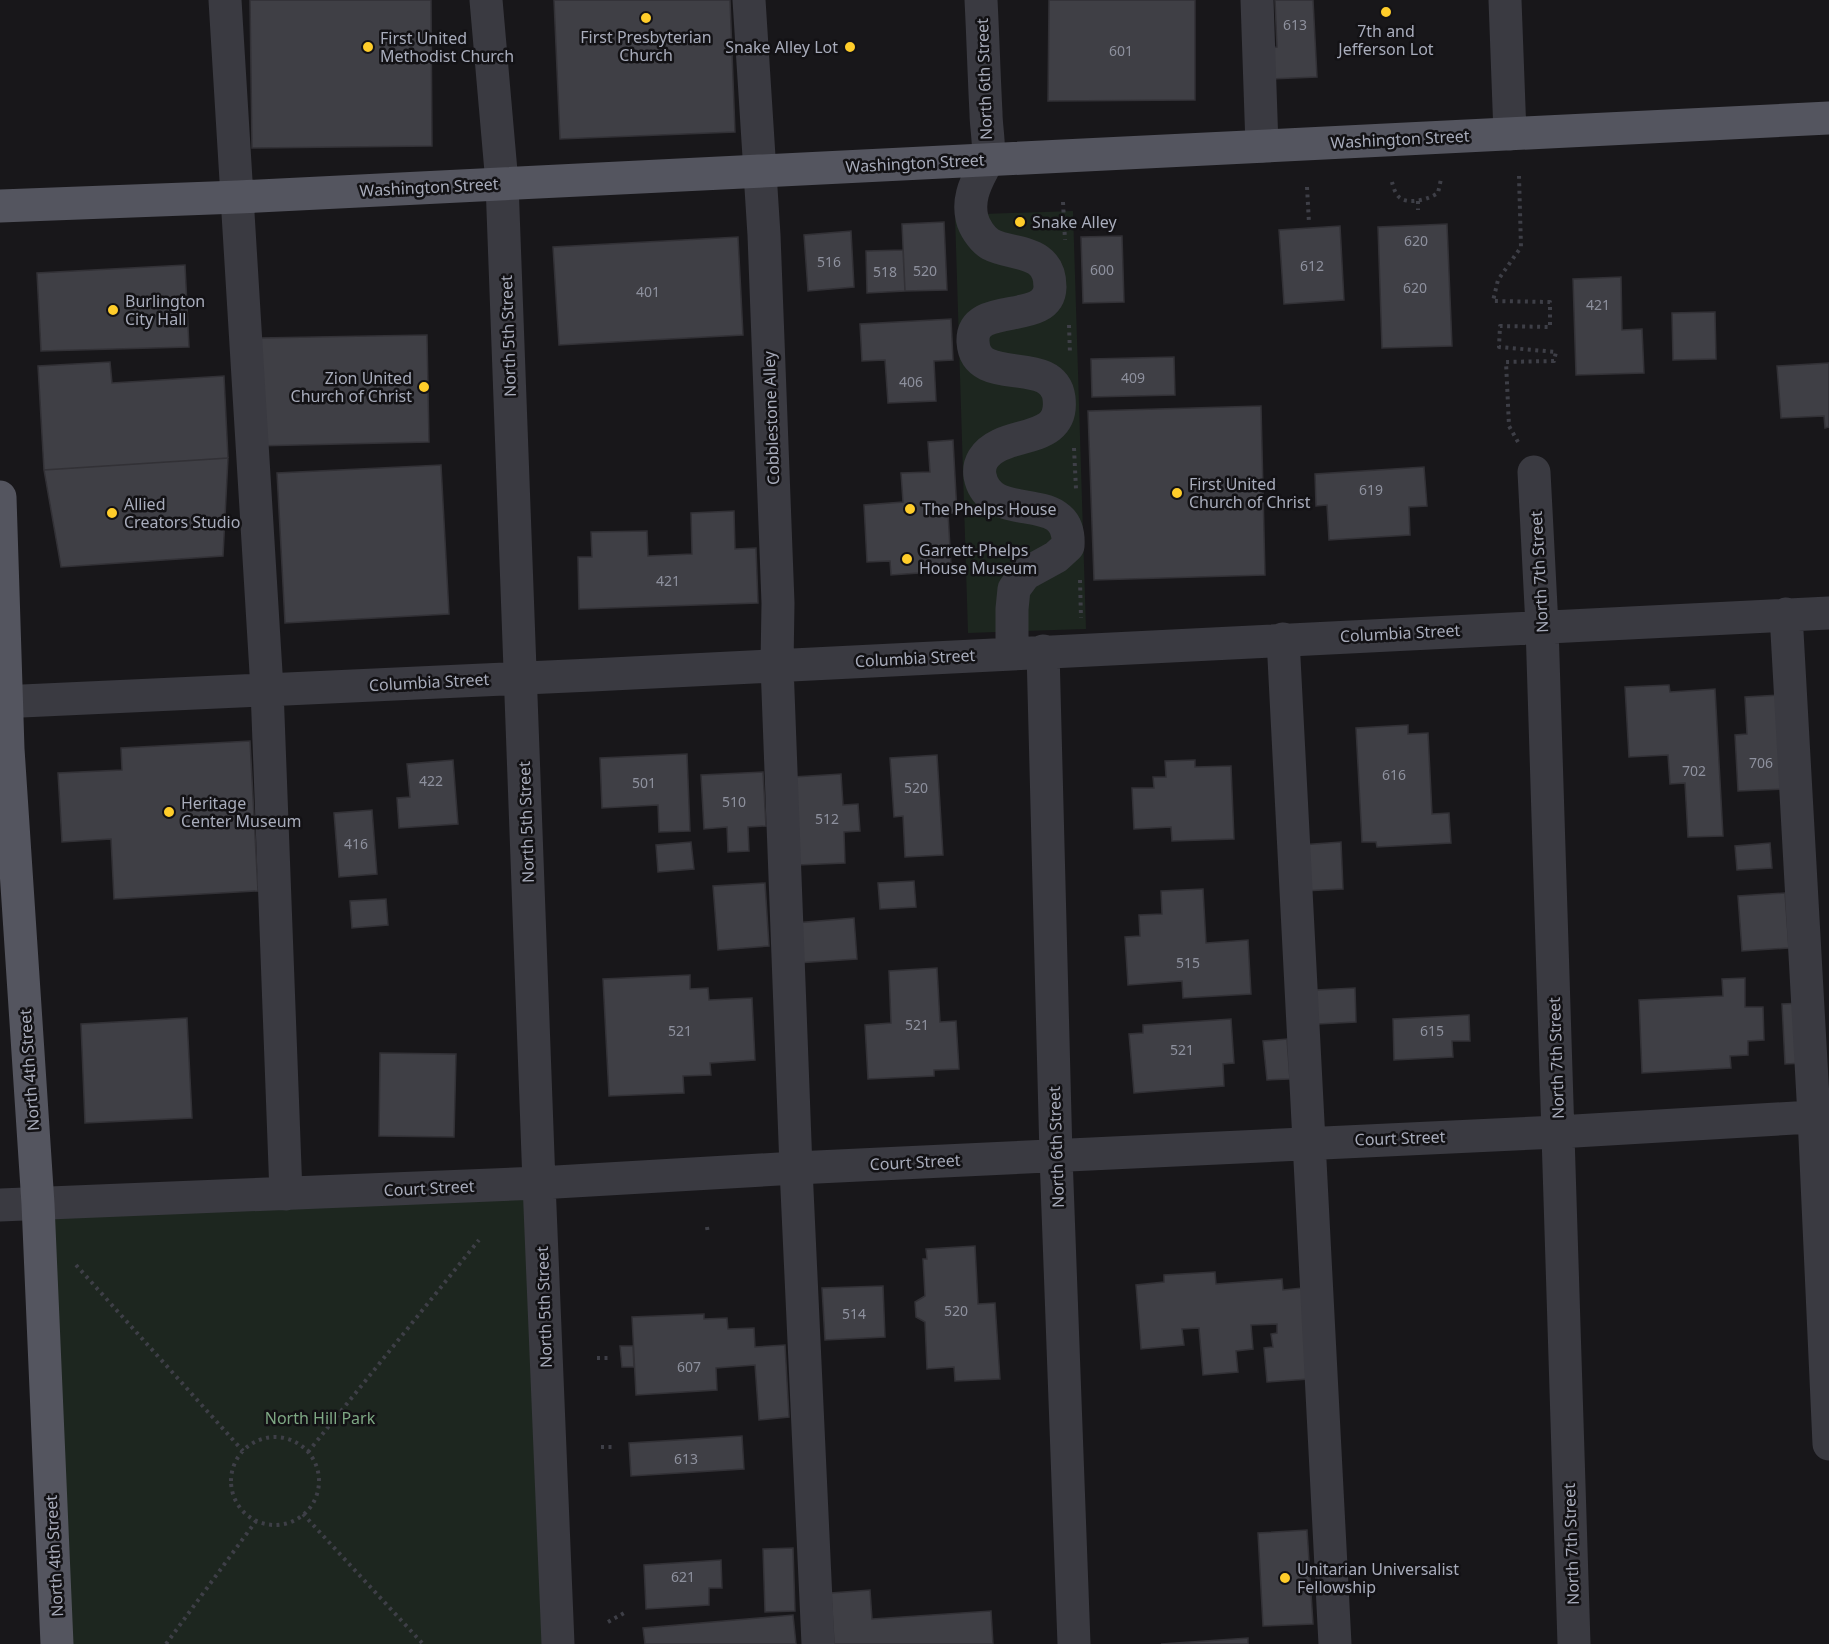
<svg xmlns="http://www.w3.org/2000/svg" width="1829" height="1644" font-family="'Noto Sans',sans-serif">
  <style>
    .green { fill: #1d261f }
    .building { fill: #3f3f45; stroke: #323136; stroke-width: 1.5 }
    .lines { fill: none; stroke-linecap: round; stroke-linejoin: round }
    .path { stroke: #3e3f47; stroke-width: 4; stroke-dasharray: 3 4.5; stroke-linecap: butt }
    .minor { stroke: #3a3a41; stroke-width: 33 }
    .major { stroke: #54555f; stroke-width: 33 }
    .poi-dot { fill: #ffcd2a; stroke: #131215; stroke-width: 2 }
    .labels { text-anchor: middle; dominant-baseline: central; stroke-width: 5; stroke-linejoin: round; paint-order: stroke }
    .number-label { font-size: 14px; fill: #8e919e }
    .poi-label { font-size: 16px; fill: #a8acbb; stroke: #131215; text-anchor: start }
    .street-label { font-size: 16px; fill: #a8acbb; stroke: #131215 }
    .park-label { font-size: 16px; fill: #7ea884; stroke: #131215 }
  </style>
  <rect width="100%" height="100%" fill="#18171a"/>
  <path class="green" d="M1073 211 1086 629 968 633 955 215Z
    M539 1183 558 1644H57L38 1204Z"/>
  <path class="building" d="M250 0H431L432 146 252 148Z
    M554 0H730L735 132 560 139Z
    M1049 0H1195V100L1048 101Z
    M1275 0H1313L1317 77 1269 79 1268 48 1277 47Z
    M944 222 947 290 905 291 902 224Z
    M1447 224 1452 346 1382 348 1378 227Z
    M1340 226 1344 300 1284 304 1279 230Z
    M851 231 854 287 808 291 804 235Z
    M1122 236 1124 302 1083 303 1081 237Z
    M738 237 743 335 559 345 553 247Z
    M903 250 905 291 867 293 866 251Z
    M185 265 189 347 41 351 37 273Z
    M1621 277 1622 330 1642 329 1644 373 1576 375 1573 279Z
    M1715 312 1716 359 1673 360 1672 313Z
    M951 319 953 360 934 361 936 401 888 403 885 360 862 361 860 324Z
    M427 335 429 442 253 446 259 338Z
    M1174 357 1175 395 1092 397 1091 359Z
    M110 362 112 383 224 376 228 458 44 470 38 366Z
    M1829 363V427L1825 428 1824 416 1781 418 1777 366Z
    M1261 406 1265 575 1094 580 1088 411Z
    M953 440 957 513H948L951 565 919 567V573L891 575 890 561 867 562 864 505 903 502 901 473 930 472 928 442Z
    M228 458 223 556 61 567 44 470Z
    M441 465 449 614 285 623 277 473Z
    M1424 467 1427 506 1409 507 1410 535 1329 540 1327 505 1316 506 1315 474Z
    M734 511 735 549 756 548 758 603 579 609 578 557H592L591 532 647 531 648 556 692 554 691 513Z
    M1669 685 1670 692 1715 689 1723 836 1688 837 1685 783 1670 784 1668 755 1629 757 1625 687Z
    M1782 695 1786 789 1738 791 1735 735 1747 734 1745 697Z
    M1408 725V734L1428 733 1432 814 1449 813 1451 843 1377 847 1376 842H1362L1356 728Z
    M250 741 258 891 114 899 111 839 62 842 58 773 122 770 121 748Z
    M687 754 690 831 659 832 658 805 602 808 600 758Z
    M937 755 943 855 905 857 903 816 894 817 890 758Z
    M453 760 458 824 399 828 397 798 410 797 407 764Z
    M1195 760V767L1231 766 1234 839 1172 841 1171 827 1134 829 1132 788H1154L1153 777H1166L1165 761Z
    M763 772 766 826 748 827 749 851 728 852 727 827 704 829 701 775Z
    M841 774 843 805 858 804 860 831 844 832 845 863 798 865 793 777Z
    M372 810 377 874 339 877 334 813Z
    M691 842 694 869 658 872 656 845Z
    M1341 842 1343 889 1303 891 1300 845Z
    M1770 843 1772 868 1737 870 1735 846Z
    M914 881 916 907 880 909 878 883Z
    M765 883 769 946 718 950 713 886Z
    M1203 889 1206 943 1248 940 1251 994 1183 998 1182 981 1128 985 1125 937 1140 936 1139 915 1162 914 1161 891Z
    M1785 893 1789 948 1742 951 1738 896Z
    M386 899 388 925 352 928 350 901Z
    M854 918 857 959 797 963 794 923Z
    M937 968 940 1022 956 1021 959 1069 934 1070V1076L868 1079 865 1025 891 1023 889 971Z
    M690 975V989L708 988 709 1000 752 998 755 1060 710 1063 711 1075 683 1076 684 1093 609 1096 603 979Z
    M1745 978V1007H1763L1764 1040 1748 1041V1055L1730 1056 1731 1068 1642 1073 1639 1000 1723 996 1722 979Z
    M1355 988 1356 1022 1318 1024 1316 990Z
    M1802 1003 1805 1063 1785 1064 1782 1004Z
    M1469 1015 1470 1041H1452L1453 1057 1394 1060 1393 1019Z
    M187 1018 192 1118 85 1123 81 1024Z
    M1231 1019 1234 1063 1223 1064 1224 1086 1134 1093 1129 1034 1143 1033V1025Z
    M1287 1039 1290 1079 1267 1080 1263 1041Z
    M380 1053 456 1054 454 1137 379 1136Z
    M975 1246 978 1304 995 1303 1000 1379 955 1381 954 1367 927 1369 925 1322 916 1317 915 1302 925 1296 923 1259H927L926 1249Z
    M1215 1272 1216 1284 1282 1279 1283 1290 1302 1288 1309 1379 1267 1382 1264 1348 1273 1347 1271 1334 1277 1333V1324L1251 1325 1253 1349 1236 1351 1238 1372 1203 1375 1199 1328 1182 1329 1184 1345 1141 1349 1136 1285 1164 1282V1275Z
    M883 1286 885 1337 825 1340 822 1288Z
    M704 1314V1319L727 1318 728 1329 754 1328 755 1347 785 1345 789 1417 759 1420 755 1365 716 1368 717 1390 636 1395 632 1317Z
    M620 1346H633L634 1367H622Z
    M742 1436 744 1469 631 1476 629 1443Z
    M1307 1530 1313 1624 1263 1626 1258 1533Z
    M793 1548 795 1611 765 1612 763 1549Z
    M721 1560 722 1588H709V1605L646 1609 644 1565Z
    M870 1590 872 1619 991 1611 993 1644H834L831 1593Z
    M793 1615 796 1644H645L643 1628Z
    M1248 1638V1644H1161Z"/>
  <g class="lines">
    <path class="path" d="M1392 182C1393 186 1395 193 1398 196 1407 206 1429 199 1438 193L1441 179
      M1307 187 1309 223
      M1418 201V210
      M1063 202 1065 240
      M1069 325 1070 354
      M1518 442 1509 426 1506 362 1554 361 1556 352 1499 347 1500 326 1550 327V302L1493 301 1498 280 1521 247 1519 176
      M1074 448 1076 489
      M1080 580 1081 618
      M707 1227 708 1233
      M76 1265 243 1451
      M597 1358H609
      M231 1481a44 44 0 1 1 88 0a44 44 0 1 1-88 0Z
      M601 1447H612
      M308 1452 479 1240
      M303 1514 423 1644
      M608 1622 624 1613
      M166 1644 256 1521"/>
    <path class="minor" d="M225 0 267 689 286 1194
      M486 0 502 183 539 1183 558 1644
      M749 0 764 235 778 603 777 665 796 1168 818 1644
      M981 0C983 38 984 76 986 113 986 127 990 145 988 159 987 163 984 167 982 171 974 186 968 201 972 218 974 227 982 239 990 244 1012 256 1050 248 1050 287 1049 327 971 299 973 342 976 389 1053 353 1059 398 1065 447 1002 428 983 459 980 464 979 470 980 476 990 527 1072 486 1068 546L1056 557 1025 574 1014 589 1012 609V653
      M1257 0 1262 146
      M1505 0 1510 134
      M1534 472 1542 626 1574 1644
      M1786 614 1814 1116 1829 1444
      M1283 639 1335 1644
      M1043 651 1056 1156 1074 1644
      M0 702 592 675 1829 613
      M0 1205 539 1183 796 1168 1558 1132 1829 1116"/>
    <path class="major" d="M0 206 238 197 1829 118
      M0 497 8 749 38 1204 57 1644"/>
  </g>
  <g class="poi-dot">
    <circle cx="1386" cy="12" r="6"/>
    <circle cx="646" cy="18" r="6"/>
    <circle cx="368" cy="47" r="6"/>
    <circle cx="850" cy="47" r="6"/>
    <circle cx="1020" cy="222" r="6"/>
    <circle cx="113" cy="310" r="6"/>
    <circle cx="424" cy="387" r="6"/>
    <circle cx="1177" cy="493" r="6"/>
    <circle cx="910" cy="509" r="6"/>
    <circle cx="112" cy="513" r="6"/>
    <circle cx="907" cy="559" r="6"/>
    <circle cx="169" cy="812" r="6"/>
    <circle cx="1285" cy="1578" r="6"/>
  </g>
  <g class="labels">
    <g class="number-label">
      <text x="1295" y="24">613</text>
      <text x="1121" y="50">601</text>
      <text x="1416" y="240">620</text>
      <text x="829" y="261">516</text>
      <text x="1312" y="265">612</text>
      <text x="1102" y="269">600</text>
      <text x="925" y="270">520</text>
      <text x="885" y="271">518</text>
      <text x="1415" y="287">620</text>
      <text x="648" y="291">401</text>
      <text x="1598" y="304">421</text>
      <text x="1133" y="377">409</text>
      <text x="911" y="381">406</text>
      <text x="1371" y="489">619</text>
      <text x="668" y="580">421</text>
      <text x="1761" y="762">706</text>
      <text x="1694" y="770">702</text>
      <text x="1394" y="774">616</text>
      <text x="431" y="780">422</text>
      <text x="644" y="782">501</text>
      <text x="916" y="787">520</text>
      <text x="734" y="801">510</text>
      <text x="827" y="818">512</text>
      <text x="356" y="843">416</text>
      <text x="1188" y="962">515</text>
      <text x="917" y="1024">521</text>
      <text x="680" y="1030">521</text>
      <text x="1432" y="1030">615</text>
      <text x="1182" y="1049">521</text>
      <text x="956" y="1310">520</text>
      <text x="854" y="1313">514</text>
      <text x="689" y="1366">607</text>
      <text x="686" y="1458">613</text>
      <text x="683" y="1576">621</text>
    </g>
    <g class="poi-label">
      <text x="1386" y="31" text-anchor="middle">7th and<tspan x="1386" dy="18">Jefferson Lot</tspan></text>
      <text x="646" y="37" text-anchor="middle">First Presbyterian<tspan x="646" dy="18">Church</tspan></text>
      <text x="380" y="38">First United<tspan x="380" dy="18">Methodist Church</tspan></text>
      <text x="838" y="47" text-anchor="end">Snake Alley Lot</text>
      <text x="1032" y="222">Snake Alley</text>
      <text x="125" y="301">Burlington<tspan x="125" dy="18">City Hall</tspan></text>
      <text x="412" y="378" text-anchor="end">Zion United<tspan x="412" dy="18">Church of Christ</tspan></text>
      <text x="1189" y="484">First United<tspan x="1189" dy="18">Church of Christ</tspan></text>
      <text x="124" y="504">Allied<tspan x="124" dy="18">Creators Studio</tspan></text>
      <text x="922" y="509">The Phelps House</text>
      <text x="919" y="550">Garrett-Phelps<tspan x="919" dy="18">House Museum</tspan></text>
      <text x="181" y="803">Heritage<tspan x="181" dy="18">Center Museum</tspan></text>
      <text x="1297" y="1569">Unitarian Universalist<tspan x="1297" dy="18">Fellowship</tspan></text>
    </g>
    <g class="street-label">
      <text transform="translate(984 79) rotate(-92)">North 6th Street</text>
      <text transform="translate(1400 139) rotate(-3)">Washington Street</text>
      <text transform="translate(915 163) rotate(-3)">Washington Street</text>
      <text transform="translate(429 187) rotate(-3)">Washington Street</text>
      <text transform="translate(508 336) rotate(-92)">North 5th Street</text>
      <text transform="translate(771 418) rotate(-92)">Cobblestone Alley</text>
      <text transform="translate(1539 572) rotate(-93)">North 7th Street</text>
      <text transform="translate(1400 633) rotate(-3)">Columbia Street</text>
      <text transform="translate(915 658) rotate(-3)">Columbia Street</text>
      <text transform="translate(429 682) rotate(-3)">Columbia Street</text>
      <text transform="translate(526 822) rotate(-92)">North 5th Street</text>
      <text transform="translate(1556 1058) rotate(-92)">North 7th Street</text>
      <text transform="translate(29 1070) rotate(-94)">North 4th Street</text>
      <text transform="translate(1400 1138) rotate(-2)">Court Street</text>
      <text transform="translate(1056 1147) rotate(-92)">North 6th Street</text>
      <text transform="translate(915 1162) rotate(-3)">Court Street</text>
      <text transform="translate(429 1188) rotate(-3)">Court Street</text>
      <text transform="translate(544 1307) rotate(-92)">North 5th Street</text>
      <text transform="translate(1571 1544) rotate(-92)">North 7th Street</text>
      <text transform="translate(54 1556) rotate(-93)">North 4th Street</text>
    </g>
    <g class="park-label">
      <text x="320" y="1418">North Hill Park</text>
    </g>
  </g>
</svg>
